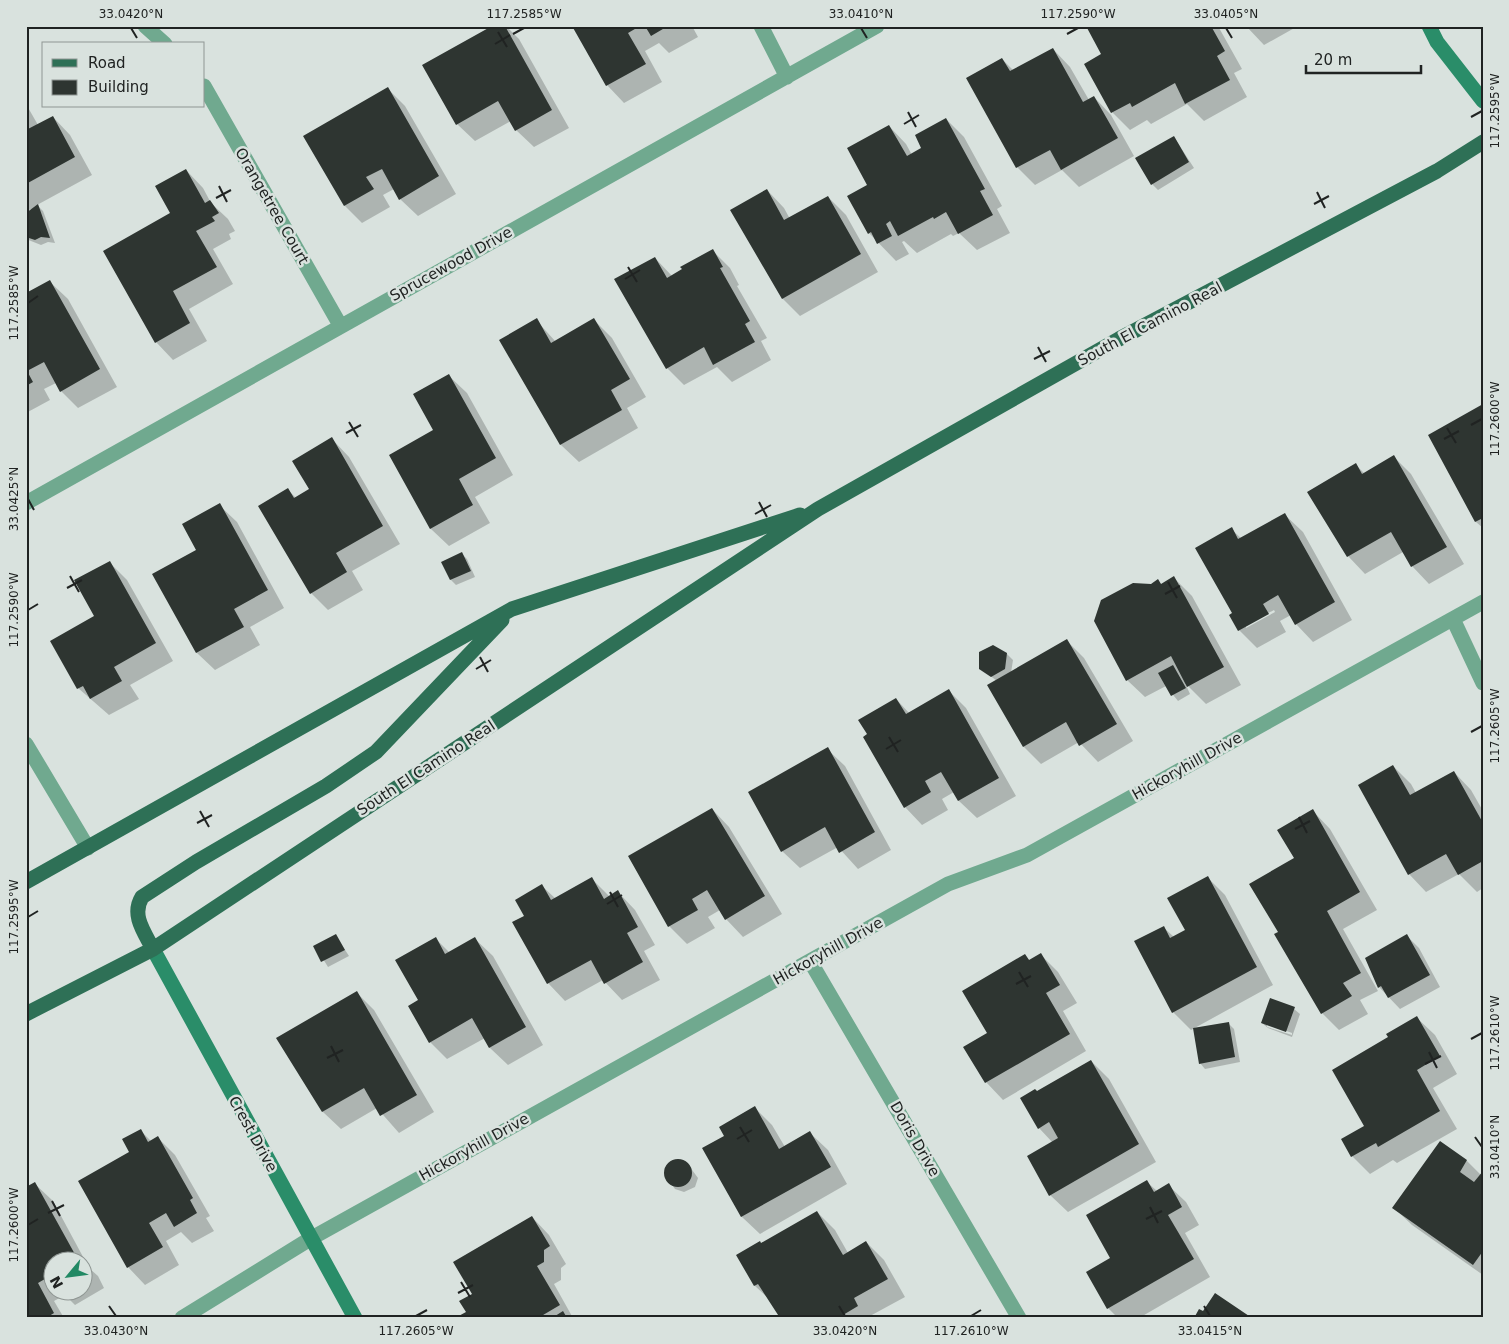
<svg xmlns="http://www.w3.org/2000/svg" width="1509" height="1344" font-family="'DejaVu Sans',sans-serif">
  <style>
    .shadow { fill: #0003; fill-rule: evenodd }
    .building { fill: #2e3531 }
    .lines { fill: none; stroke-linecap: round; stroke-linejoin: round }
    .street { stroke: #70a98f; stroke-width: 15 }
    .secondary { stroke: #2a8d69; stroke-width: 15 }
    .primary { stroke: #2e7056; stroke-width: 15 }
    .ticks { fill: none; stroke: #202322; stroke-width: 2 }
    .labels { text-anchor: middle; dominant-baseline: central; stroke-width: 5; stroke-linejoin: round; paint-order: stroke }
    .street-label { font-size: 15px; fill: #202322; stroke: #d9e2de }
    .neatline { fill: none; stroke: #202322; stroke-width: 2 }
    .ticks-label { font-size: 12px; text-anchor: middle; fill: #202322 }
  </style>
  <rect width="100%" height="100%" fill="#d9e2de"/>
  <path class="shadow" d="M494 26H506L519 39 569 128 534 147 516 130 511 121 475 141 457 124Z
    M574 26H692L698 37 669 53 659 43 645 51 662 82 624 103 607 85Z
    M1087 26H1218L1242 69 1234 73 1247 97 1204 121 1187 104 1151 124 1147 120 1130 130 1112 112 1103 55Z
    M1246 26H1298L1264 45Z
    M1053 49 1070 67 1089 100 1094 97 1111 115 1134 156 1079 187 1062 170 1035 185 1017 167 968 78 1002 59 1014 71Z
    M388 89 405 106 456 194 418 216 400 199 394 189 383 195 390 207 362 223 345 206 305 136Z
    M26 104 38 125 53 117 70 135 92 175 37 205 43 211 55 243 48 242 41 245 26 239V215L35 208 26 211Z
    M946 119 964 137 1002 206 997 209 1010 233 977 250 959 233 953 236 951 234 917 253 904 241 902 242 909 254 896 261 869 233V186L889 126 906 144 912 155 923 149Z
    M1174 137 1194 168 1158 190 1152 184Z
    M186 170 203 188 211 203 228 219 235 231 229 234 231 239 213 249 233 284 189 309 207 341 173 360 156 342 172 213Z
    M767 190 784 208 790 219 828 197 846 215 878 272 800 316 783 299 732 210Z
    M713 251 730 268 739 285 737 286 767 338 761 341 771 360 732 382 717 367 684 385 667 368 655 258 672 276Z
    M50 282 68 299 117 387 78 408 61 391 56 383 44 389 50 400 26 413V295Z
    M536 320 556 342 594 320 612 338 646 397 627 408 638 428 579 462 561 445 501 340Z
    M449 376 467 393 513 475 475 497 490 523 449 546 431 529 390 455 435 431Z
    M1483 406V528L1476 522 1430 436Z
    M332 439 349 457 400 544 352 571 363 590 328 610 311 593 288 490 296 498 311 489Z
    M1394 457 1411 474 1464 564 1429 584 1412 566 1403 552 1365 574 1348 556 1356 465 1365 474Z
    M219 505 237 522 284 608 250 627 260 645 215 670 197 653 154 575 198 551Z
    M1285 515 1303 532 1352 620 1313 642 1296 624 1291 615 1280 621 1286 632 1257 648 1239 630 1234 614 1231 529 1242 539ZM1274 610 1275 612 1246 628V625Z
    M462 554 467 559 475 577 456 585 451 580 443 563Z
    M109 562 127 580 173 661 130 685 139 699 109 715 78 688 52 642 95 617Z
    M1174 578 1192 596 1241 685 1206 704 1185 683 1190 694 1178 701 1166 686 1145 697 1127 680 1151 585 1158 581 1162 585Z
    M1066 640 1084 658 1133 741 1098 762 1079 742 1041 764 1024 747 997 681 980 668 1007 654 1013 660 1011 673Z
    M949 691 966 708 1016 796 977 818 959 801 954 792 942 799 948 810 922 825 905 807 896 699 910 714Z
    M827 749 845 766 891 850 858 869 838 847 800 868 782 851Z
    M1393 766 1411 784 1416 793 1454 772 1471 790 1483 811V888L1477 892 1459 874 1426 892 1409 874Z
    M712 809 729 827 782 914 743 937 726 919 720 910 708 917 715 928 687 944 669 926 629 857Z
    M1313 811 1330 829 1377 910 1343 929 1378 991 1360 1000 1368 1014 1339 1030 1322 1013 1295 859Z
    M1207 877 1225 895 1273 985 1191 1030 1173 1012 1163 927 1174 937 1187 930Z
    M592 879 610 897 618 892 635 910 655 945 644 951 660 980 622 1000 603 980 565 1001 548 983 526 916 542 886 556 899Z
    M336 936 349 956 328 967 315 946Z
    M1407 936 1419 948 1440 987 1400 1009 1379 987Z
    M436 939 450 953 475 939 493 956 543 1045 508 1065 490 1048 485 1038 447 1059 430 1042 420 1001Z
    M1025 955 1030 961 1041 955 1058 972 1077 1003 1063 1011 1086 1051 1003 1100 986 1082 988 1033Z
    M357 993 374 1010 434 1112 399 1133 377 1108 341 1129 323 1112 277 1038Z
    M1271 999 1294 1009 1300 1014 1292 1037 1268 1028 1262 1023ZM1267 1024 1292 1033V1035L1267 1027Z
    M1417 1018 1435 1035 1457 1074 1433 1088 1457 1129 1397 1163 1393 1160 1370 1174 1352 1156 1343 1140 1366 1126 1390 1038Z
    M1228 1023 1234 1029 1240 1062 1205 1069 1200 1063Z
    M1091 1061 1109 1079 1156 1162 1068 1212 1050 1195 1053 1143 1039 1128 1037 1092Z
    M755 1108 772 1125 785 1147 810 1133 828 1150 847 1184 760 1234 742 1217 704 1148 726 1136Z
    M140 1130 151 1141 158 1138 175 1155 210 1216 206 1218 214 1231 192 1243 181 1232 166 1241 179 1265 145 1285 128 1267 131 1153Z
    M1440 1142 1467 1161 1481 1175 1483 1173V1275L1412 1225 1394 1208Z
    M678 1160 687 1163 698 1178 695 1187 684 1192 675 1189 665 1175 667 1166Z
    M1147 1182 1157 1191 1168 1185 1186 1202 1199 1225 1185 1233 1210 1277 1139 1318H1118L1108 1308 1112 1258Z
    M35 1184 53 1201 89 1268 98 1276 104 1288 75 1305 65 1295 54 1301 64 1318H26ZM52 1262H82V1292H52Z
    M817 1212 835 1230 848 1253 866 1242 884 1260 905 1297 870 1316 871 1318H781L768 1298 755 1286 738 1255 761 1244Z
    M532 1217 549 1235 566 1264 561 1268V1280L554 1284 573 1318H457L468 1312 473 1294Z"/>
  <path class="building" d="M492 26H505L552 110 515 131 498 101 456 125 422 65Z
    M572 26H640L628 33 646 64 606 86Z
    M645 26H668L651 36Z
    M1086 26H1211L1225 51 1217 56 1230 80 1185 104 1175 83 1132 107 1130 103 1111 113 1084 64 1101 54Z
    M1053 48 1083 102 1094 96 1118 138 1061 170 1050 150 1016 168 966 78 1002 58 1010 71Z
    M388 87 439 176 399 200 382 169 366 177 374 189 344 206 303 136Z
    M53 116 75 157 26 184V130Z
    M946 118 985 189 980 191 993 215 958 234 946 212 934 219 933 217 898 236 890 221 886 224 892 236 877 244 871 232 868 234 847 196 867 185 847 148 889 125 907 156 921 148 915 135Z
    M1174 136 1189 162 1151 185 1135 158Z
    M186 169 205 203 210 200 219 213 212 217 215 221 196 231 217 267 173 291 190 323 155 343 103 251 170 213 155 186Z
    M767 189 784 220 828 196 861 254 782 299 730 210Z
    M38 204 50 238 41 237 35 240 26 237V213Z
    M713 249 723 267 720 268 750 321 745 324 755 342 713 365 704 347 666 369 614 279 655 257 667 278 682 269 680 267Z
    M50 280 100 369 60 392 44 362 27 371 33 382 26 386V293Z
    M537 318 551 343 594 318 630 379 611 390 622 410 560 445 499 340Z
    M449 374 496 458 459 479 473 505 430 529 389 455 433 430 413 394Z
    M1483 404V518L1475 522 1428 435Z
    M332 437 383 526 336 553 347 572 310 594 258 506 288 488 294 498 309 489 292 461Z
    M1394 455 1447 547 1411 567 1391 532 1347 557 1307 492 1356 463 1362 474Z
    M220 503 268 590 234 609 244 627 196 653 152 574 196 550 182 524Z
    M1285 513 1335 602 1295 625 1278 595 1263 604 1269 614 1238 631 1229 615 1232 613 1195 548 1232 527 1238 539Z
    M462 552 471 571 450 580 441 562Z
    M110 561 156 643 114 667 122 681 90 699 83 686 77 689 50 641 94 616 74 580Z
    M1174 576 1224 667 1187 687 1171 656 1126 681 1094 621 1101 600 1133 583 1151 584 1158 579 1161 584Z
    M1067 639 1117 724 1079 746 1066 722 1023 747 987 685Z
    M993 645 1007 653 1005 669 991 677 979 669V652Z
    M1173 665 1186 688 1171 696 1158 673Z
    M949 689 999 778 958 801 941 772 925 781 931 792 904 808 863 737 867 734 858 720 896 698 906 714Z
    M828 747 875 832 839 853 825 827 781 852 748 792Z
    M1393 765 1410 795 1454 771 1483 823V861L1458 875 1446 854 1408 875 1358 785Z
    M712 808 765 896 725 920 707 890 692 899 698 910 668 927 628 856Z
    M1313 809 1360 892 1327 911 1361 973 1343 983 1352 996 1321 1014 1274 934 1278 932 1249 884 1294 858 1277 830Z
    M1208 876 1257 967 1172 1013 1134 941 1164 926 1170 938 1185 930 1167 898Z
    M592 877 604 899 618 890 638 927 627 933 643 962 604 984 591 960 547 984 512 922 524 916 515 900 542 884 551 900Z
    M336 934 345 950 321 962 313 946Z
    M1407 934 1430 975 1388 998 1381 986 1378 988 1365 958Z
    M436 937 445 954 475 937 526 1027 489 1048 472 1018 429 1043 408 1006 418 1000 395 960Z
    M1041 953 1060 985 1046 993 1070 1034 985 1083 963 1047 987 1033 962 991 1025 954 1029 960Z
    M357 991 417 1095 380 1116 364 1088 322 1112 276 1038Z
    M1270 998 1295 1007 1286 1032 1261 1023Z
    M1417 1016 1440 1056 1417 1070 1440 1111 1378 1147 1376 1143 1351 1157 1341 1139 1364 1126 1332 1070 1388 1037 1386 1034Z
    M1229 1022 1235 1057 1199 1064 1193 1028Z
    M1091 1060 1139 1144 1049 1196 1027 1156 1058 1138 1049 1122 1038 1129 1020 1098 1035 1089 1037 1091Z
    M755 1106 779 1149 810 1131 831 1167 741 1217 702 1148 724 1136 719 1127Z
    M141 1129 148 1142 158 1136 193 1198 190 1200 197 1213 174 1227 166 1213 149 1223 163 1247 127 1268 78 1181 129 1152 122 1139Z
    M1440 1141 1467 1160 1460 1172 1474 1182 1483 1171V1251L1473 1265 1392 1208Z
    M664 1173a14 14 0 1 1 28 0a14 14 0 1 1-28 0Z
    M1147 1180 1154 1192 1169 1183 1182 1207 1168 1215 1194 1259 1107 1309 1086 1272 1110 1258 1086 1215Z
    M35 1182 77 1258 80 1257 88 1270 82 1273V1262H52V1280L50 1276 38 1283 54 1313 46 1318H26V1187Z
    M817 1211 843 1255 866 1241 888 1279 854 1298 858 1306 838 1318H780L758 1284 754 1286 736 1255 760 1241 761 1243Z
    M532 1216 550 1246 544 1250V1262L537 1266 560 1305 538 1318H455L466 1312 459 1301 472 1294 453 1262Z
    M1215 1293 1252 1318H1194L1199 1309 1203 1311Z
    M563 1311 567 1318H552Z"/>
  <g class="lines">
    <path class="street" d="M145 26 165 44
      M761 26 787 77
      M204 86 340 325
      M26 503 877 26
      M1453 619 1483 683
      M26 744 88 848
      M810 961 1019 1318
      M182 1318 310 1239 948 884 1027 855 1483 602"/>
    <path class="secondary" d="M1429 26 1437 42 1483 101
      M153 949 355 1318"/>
    <path class="primary" d="M26 882 512 609 800 515
      M153 949C144 932 131 915 142 897L196 862 326 786 376 752 502 620
      M26 1014 153 949 818 509 1119 339 1437 171 1483 142"/>
  </g>
  <path class="ticks" d="M131 28 137 38M861 28 867 38M1226 28 1232 38M498 32 507 47M513 34 524 28M1067 34 1078 28M495 44 510 35M908 112 916 127M1471 117 1482 111M904 124 919 115M219 186 227 202M1317 192 1325 208M216 198 231 190M1314 204 1329 196M628 267 637 282M625 279 640 270M28 303 38 296M1038 347 1046 362M1034 359 1050 351M349 422 358 437M1471 425 1482 419M1447 428 1456 443M346 433 361 425M1444 439 1459 431M28 499 34 510M759 502 767 517M755 514 771 505M70 576 79 592M1168 582 1177 598M67 588 82 580M1165 594 1180 586M28 610 38 604M480 657 488 672M476 669 491 660M1471 732 1482 726M889 737 898 752M886 749 901 740M200 811 209 827M1299 817 1307 833M197 823 212 815M1295 829 1310 821M610 892 618 907M607 904 622 895M28 917 38 911M1019 972 1028 987M1016 984 1031 976M1471 1039 1482 1033M331 1046 339 1062M1429 1052 1437 1068M327 1058 343 1050M1425 1064 1441 1056M740 1127 749 1142M1475 1137 1482 1147M737 1139 752 1130M52 1201 60 1216M1150 1207 1158 1223M48 1213 64 1205M1146 1219 1162 1211M28 1225 38 1219M461 1282 470 1297M458 1293 473 1285M109 1306 116 1316M839 1306 845 1316M1204 1306 1210 1316M416 1316 427 1310M971 1316 981 1310"/>
  <g class="labels">
    <g class="street-label">
      <text transform="translate(272 206) rotate(60)">Orangetree Court</text>
      <text transform="translate(451 264) rotate(-29)">Sprucewood Drive</text>
      <text transform="translate(1150 324) rotate(-28)">South El Camino Real</text>
      <text transform="translate(1187 766) rotate(-29)">Hickoryhill Drive</text>
      <text transform="translate(426 768) rotate(-33)">South El Camino Real</text>
      <text transform="translate(828 951) rotate(-29)">Hickoryhill Drive</text>
      <text transform="translate(253 1134) rotate(61)">Crest Drive</text>
      <text transform="translate(915 1139) rotate(60)">Doris Drive</text>
      <text transform="translate(474 1147) rotate(-29)">Hickoryhill Drive</text>
    </g>
  </g>
  <rect width="1509" height="1344" fill="none" stroke="#d9e2de" stroke-width="55"/>
  <rect x="42" y="42" width="162" height="65" fill="#d9e2de" stroke="#8f9693"/>
  <rect x="52" y="59" width="25" height="8" fill="#2e7056" stroke="#8f9693"/>
  <text x="88" y="68" font-size="15" fill="#202322">Road</text>
  <rect x="52" y="80" width="25" height="15" fill="#2e3531" stroke="#8f9693"/>
  <text x="88" y="92" font-size="15" fill="#202322">Building</text>
  <g transform="translate(68 1276) rotate(241)"><circle r="24" fill="#d9e2de" stroke="#8f9693"/>
  <path d="M0-4L9 19L0 12L-9 19Z" fill="#228964"/>
  <text y="-8" font-size="14" font-weight="bold" text-anchor="middle" fill="#202322">N</text>
  </g>
  <path d="M1306 65v8h115v-8" fill="none" stroke="#202322" stroke-width="2.5"/>
  <text x="1314" y="65" font-size="15" fill="#202322" stroke="#d9e2de" stroke-width="4" paint-order="stroke">20 m</text>
  <rect x="28" y="28" width="1454" height="1288" class="neatline"/>
  <g class="ticks-label">
    <text x="131" y="18">33.0420°N</text>
    <text x="524" y="18">117.2585°W</text>
    <text x="861" y="18">33.0410°N</text>
    <text x="1078" y="18">117.2590°W</text>
    <text x="1226" y="18">33.0405°N</text>
    <text transform="translate(1495 111) rotate(-90)" y="4">117.2595°W</text>
    <text transform="translate(14 303) rotate(-90)" y="4">117.2585°W</text>
    <text transform="translate(1495 419) rotate(-90)" y="4">117.2600°W</text>
    <text transform="translate(14 499) rotate(-90)" y="4">33.0425°N</text>
    <text transform="translate(14 610) rotate(-90)" y="4">117.2590°W</text>
    <text transform="translate(1495 726) rotate(-90)" y="4">117.2605°W</text>
    <text transform="translate(14 917) rotate(-90)" y="4">117.2595°W</text>
    <text transform="translate(1495 1033) rotate(-90)" y="4">117.2610°W</text>
    <text transform="translate(1495 1147) rotate(-90)" y="4">33.0410°N</text>
    <text transform="translate(14 1225) rotate(-90)" y="4">117.2600°W</text>
    <text x="116" y="1335">33.0430°N</text>
    <text x="416" y="1335">117.2605°W</text>
    <text x="845" y="1335">33.0420°N</text>
    <text x="971" y="1335">117.2610°W</text>
    <text x="1210" y="1335">33.0415°N</text>
  </g>
</svg>
